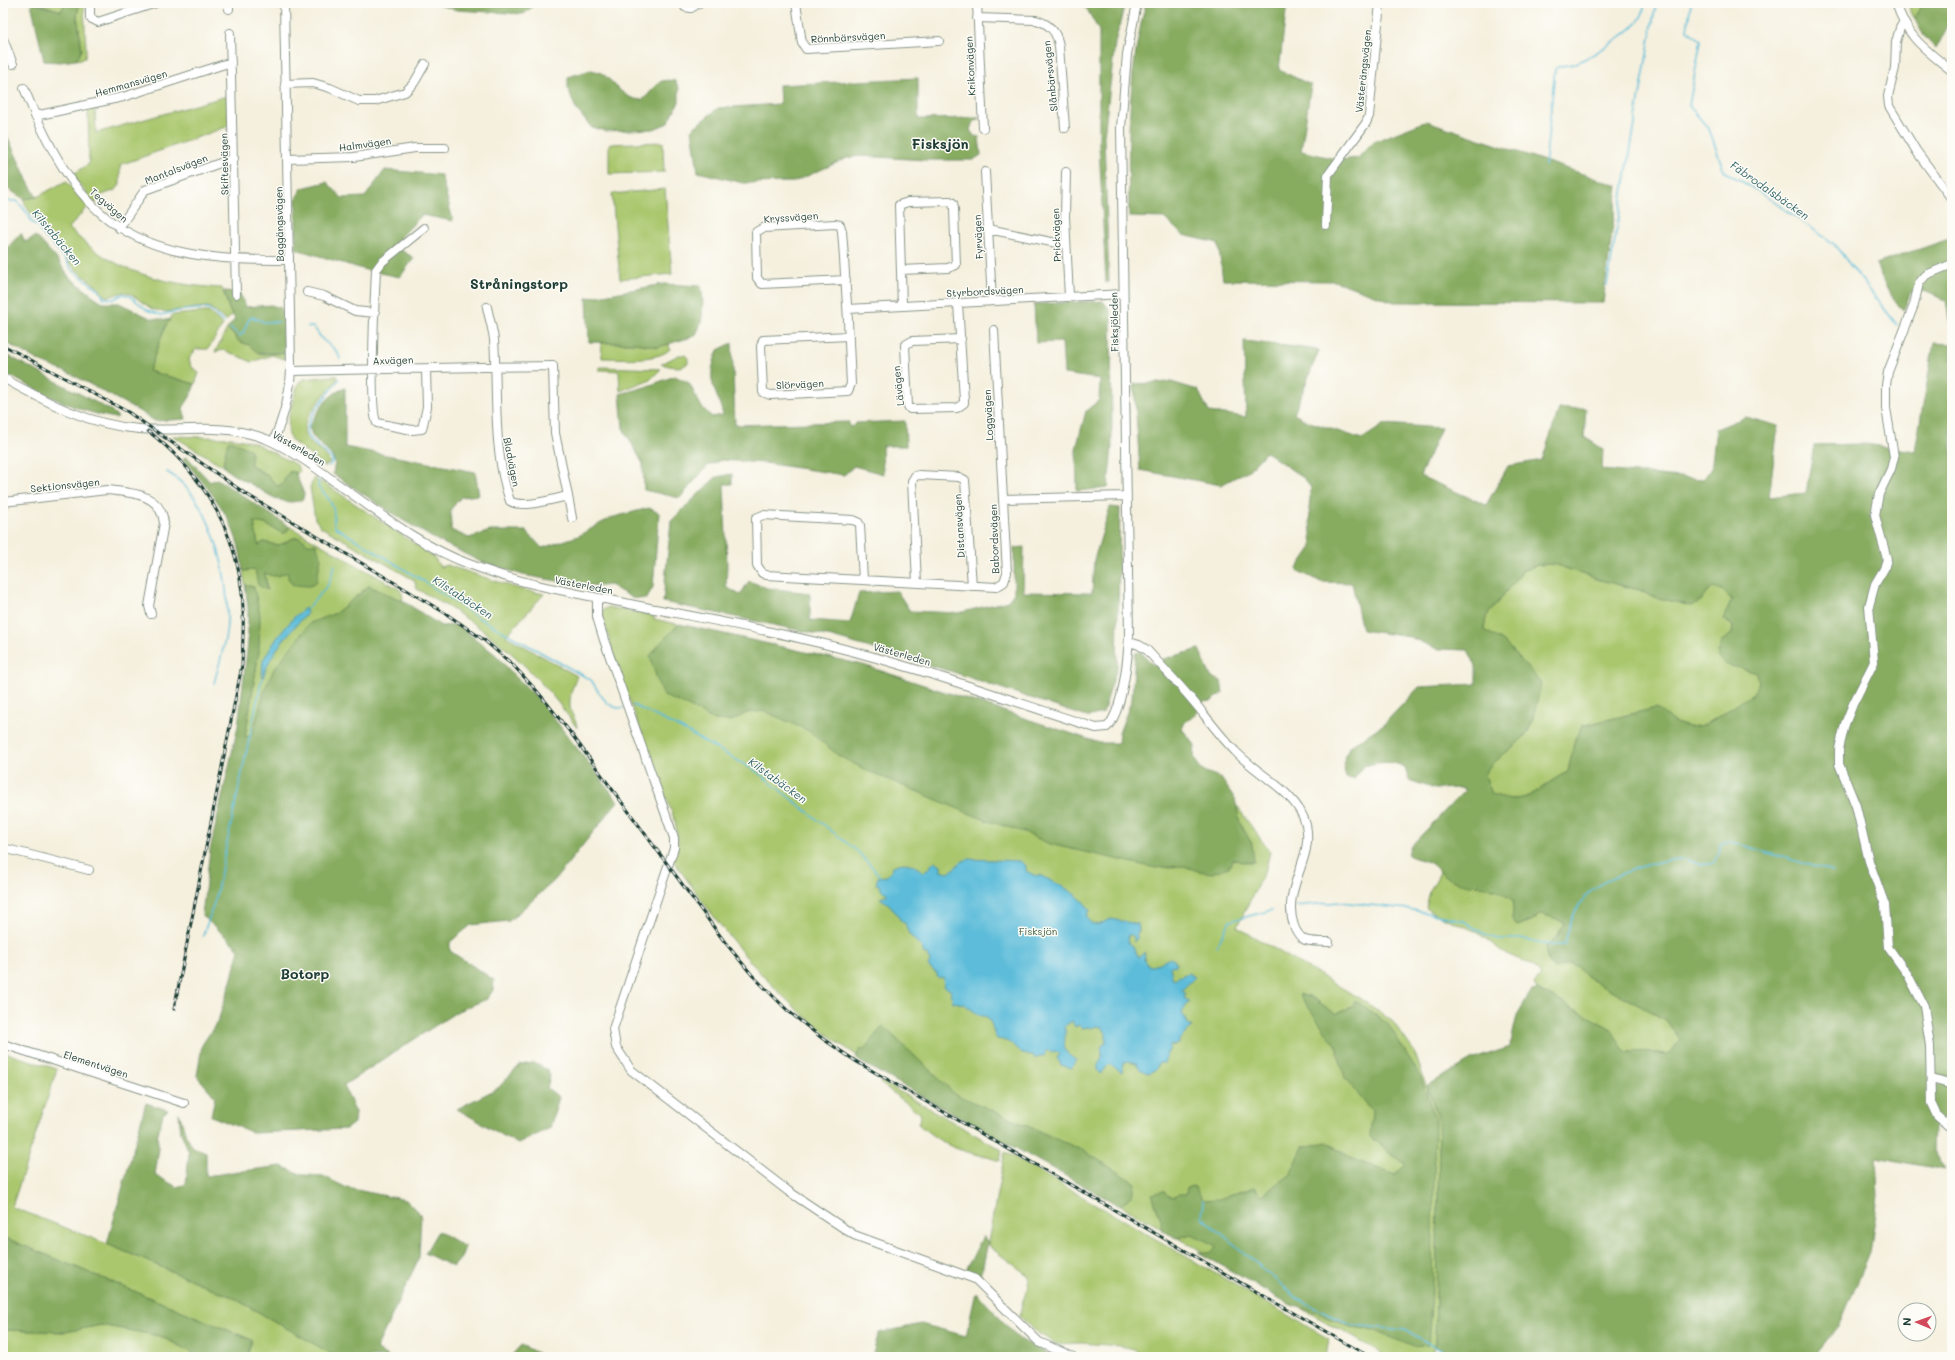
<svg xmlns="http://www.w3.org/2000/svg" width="1955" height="1360" font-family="Mali,sans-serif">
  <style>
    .green { fill: #aac76e; stroke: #648251 }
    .forest { fill: #87ac61; stroke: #53744a; fill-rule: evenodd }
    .water { fill: #5bbcd9; stroke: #3d7c86 }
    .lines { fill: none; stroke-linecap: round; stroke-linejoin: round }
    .stream { stroke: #5bbcd9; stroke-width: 1.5 }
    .minor-casing { stroke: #8a9689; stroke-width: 10 }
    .minor { stroke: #fff; stroke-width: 8 }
    .rail-casing { stroke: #1f3d34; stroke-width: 3 }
    .rail { stroke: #fdfcf7; stroke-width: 1.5; stroke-dasharray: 4.5; stroke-linecap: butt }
    .labels { text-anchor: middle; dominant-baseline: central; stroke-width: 3; stroke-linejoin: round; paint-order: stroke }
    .street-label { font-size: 10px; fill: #1f3d34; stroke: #fdfcf7 }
    .park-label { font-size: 10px; fill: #426042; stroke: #fdfcf7 }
    .water-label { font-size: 11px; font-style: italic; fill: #316366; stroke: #fdfcf7 }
    .district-label { font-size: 14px; font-weight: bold; fill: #1f3d34; stroke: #fdfcf7 }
  </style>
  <rect width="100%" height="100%" fill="#fdfcf7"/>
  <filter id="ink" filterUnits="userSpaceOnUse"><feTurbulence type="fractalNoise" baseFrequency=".025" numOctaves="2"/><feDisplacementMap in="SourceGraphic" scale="8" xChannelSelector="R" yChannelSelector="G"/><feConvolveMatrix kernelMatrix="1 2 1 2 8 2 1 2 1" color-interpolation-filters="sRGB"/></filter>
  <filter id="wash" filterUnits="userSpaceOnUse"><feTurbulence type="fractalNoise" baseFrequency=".012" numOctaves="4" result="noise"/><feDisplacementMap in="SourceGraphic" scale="16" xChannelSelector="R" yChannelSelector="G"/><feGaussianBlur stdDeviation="0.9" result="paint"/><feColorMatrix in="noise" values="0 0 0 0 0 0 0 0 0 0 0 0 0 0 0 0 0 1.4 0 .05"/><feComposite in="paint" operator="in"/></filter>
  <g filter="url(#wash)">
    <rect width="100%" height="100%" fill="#f5f0de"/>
    <path class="green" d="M37 3H65L62 11Z
      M79 3H84L86 50 85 58 76 60 82 50 77 16Z
      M1907 3H1923L1914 18Z
      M227 96 229 126 120 165V184L116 190 102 195 95 204 72 175 89 164 88 107 95 106 96 133Z
      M663 142 664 172 609 174V144Z
      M66 181 88 206 69 228C110 271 164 285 222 288L229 309 232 315 226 321 210 308 206 307 163 312 152 309 131 294 124 292 108 297 103 295 99 288 77 271 71 264 44 231 25 205 24 199 37 197Z
      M665 189 672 274 620 279 612 194Z
      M204 312H209L223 325 208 349H196L189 359 191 366 199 373 195 384 149 371 165 327 172 315Z
      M227 329 234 335 238 341 249 345 262 354 285 353 284 359 272 355 252 362 224 350 215 352Z
      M601 343H635L658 347 669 344 670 349C658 362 619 358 602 358Z
      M679 355H685L688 358V363C681 370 670 366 661 364Z
      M599 367 661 369 651 379 620 391 619 371 599 370Z
      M333 376H337V380C328 393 293 423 308 440 315 448 325 452 330 462L325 467 292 441C282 429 294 395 299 382L304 379Z
      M173 436 232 438 253 442 297 465 299 471 296 475 294 472H289L282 484 278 486C273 483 271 479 267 475 262 471 256 469 250 464 252 450 242 448 232 441L223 461 225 467Z
      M315 477 317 481 324 483 434 557 440 567 447 565 520 589 544 594 506 636 577 676C573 685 569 696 570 707 571 715 577 720 577 728 532 664 485 626 417 589L414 580 321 527 315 519 310 487Z
      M254 522 265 524 284 534 290 527 399 589 402 593 403 601 369 586 336 613 310 623 259 715 252 736 245 737 259 651 254 587 245 585 243 571 255 570 257 576 267 590 265 573 308 544C293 529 290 545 276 545 272 544 268 543 264 542L258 546Z
      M1554 564 1600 580 1640 590 1650 596 1692 606 1702 600 1712 588 1722 590 1732 600 1723 619 1733 626 1732 634 1722 641 1757 673 1759 683 1754 694 1705 725 1689 727 1675 723 1656 708 1582 726 1575 739 1568 772C1536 786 1531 809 1492 794L1485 776 1488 768 1528 733 1541 684 1504 642 1484 630 1486 617 1522 571 1537 565Z
      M608 607 649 615 654 616V619L863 665 1124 752 1236 805 1270 852 1266 868 1237 927 1366 1002 1393 1022 1414 1051 1438 1118 1439 1150 1435 1347 1430 1357H1388L858 1056C777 1004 727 937 673 860L678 842 675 821 614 660 615 658 603 619V610Z
      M1440 872C1458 888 1485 879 1505 893 1508 895 1511 899 1514 902L1512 919 1531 921 1541 914 1555 918 1564 923 1556 939 1545 947 1549 964 1555 969C1571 961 1576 963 1587 977L1666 1020 1680 1039C1668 1058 1670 1054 1649 1052 1642 1051 1634 1052 1626 1052 1602 1023 1569 1006 1537 989L1534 984 1541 975 1533 965 1504 953 1477 932 1431 912 1426 908 1430 891Z
      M3 1052 57 1069 12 1207 107 1244 232 1297 337 1357H247L252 1340 3 1237Z
      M881 1081 1002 1150 1000 1161C986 1156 972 1154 958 1149 943 1144 930 1134 918 1124L921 1114 880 1083Z
      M1005 1152 1329 1339 1326 1357H1143L1134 1349 1121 1346 1080 1343 1057 1344 1039 1334 1020 1317C1020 1303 1029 1291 1029 1276L991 1248 988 1242Z
      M101 1325 160 1336 201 1357H3V1330L65 1332Z"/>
    <path class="forest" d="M31 3 61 11 65 3H79L77 16 82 50 76 60 60 62 44 61Z
      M431 3H536L524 14 457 10Z
      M1076 3H1112L1124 7 1115 43 1104 136 1109 282 1106 283 1099 144V31L1087 9Z
      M1146 3H1287L1279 70 1311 85 1301 151 1340 160 1358 158 1373 142 1427 121 1618 186 1603 303 1394 302 1335 281 1223 280 1218 243 1183 235 1164 218 1129 217C1128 144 1127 75 1146 3Z
      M1923 3H1952V18L1936 49 1924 36 1914 18Z
      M591 70C595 71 600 72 603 74 617 85 623 99 642 100 656 90 654 77 675 81L679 88V102L668 123 654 129 606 131 591 127 576 109 568 89V77Z
      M918 78V119L979 118 972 124 970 130 974 136 979 137 981 155 973 160H925L860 156 847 158 794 182 743 183 698 172 692 129 718 108 780 104 779 85Z
      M3 127 29 184 37 197 24 199 5 187 3 184Z
      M385 170 441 175 453 221 422 215 393 245 414 258 400 277 366 270 296 249V198L302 188 327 182 342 198 365 197Z
      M21 233 25 242 36 236 57 259 69 277 92 295 104 303H119L150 318 170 320 165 327 149 371 195 384 190 397 183 408 186 419 155 421 139 411 73 375 41 362 3 341V274L9 252 8 247Z
      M1952 238V324L1949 320 1946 300 1924 291 1911 292 1903 311 1888 291 1876 264Z
      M664 284 701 286C704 303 704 322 695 336L658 347 635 343 589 342 587 298Z
      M224 291 239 292 246 307 271 305 281 308 284 314 285 353H258L249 345 238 341 234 335 227 329 235 319 229 309Z
      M1103 301 1111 312 1112 446 1108 488 1077 491 1076 449 1086 411 1099 400 1100 379 1064 374 1062 342 1036 343 1034 304Z
      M1244 341 1319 350 1294 414 1307 421 1362 439 1385 424 1441 428 1420 476 1486 505 1508 466 1542 460 1559 409 1586 408 1584 437 1603 449 1602 470 1702 479 1711 470 1716 429 1746 417 1778 426 1769 497 1806 493 1814 445 1865 444 1915 451 1934 343 1952 344V1122L1946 1119 1934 1128 1933 1150 1945 1170 1876 1157 1878 1197 1870 1253 1839 1326 1814 1357H1460L1435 1347 1439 1150 1438 1118 1427 1086 1471 1060 1510 1047 1517 1015 1532 990 1537 989 1610 1028 1626 1052C1634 1052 1642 1051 1649 1052 1670 1054 1668 1058 1680 1039L1666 1020 1587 977C1576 963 1571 961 1555 969L1549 964 1545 947 1556 939 1564 923 1555 918 1541 914 1531 921 1517 926 1512 919 1514 902C1491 879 1472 891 1448 878 1440 875 1436 865 1428 862 1421 859 1415 859 1408 855L1410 847 1465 790 1461 788 1435 789 1409 780 1405 767C1391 760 1379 762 1364 766L1354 779 1346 778 1343 764 1349 747 1384 724 1419 687 1476 684V666L1468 650 1437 649 1410 637 1362 630 1352 583 1321 582 1296 570 1312 547 1309 509 1311 488 1305 479 1266 452 1249 470 1221 485 1140 470 1134 384 1171 382 1198 390 1209 412 1246 417ZM1554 564 1600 580 1640 590 1650 596 1692 606 1701 600 1712 588 1722 590 1732 600 1723 619 1733 626 1732 634 1722 641 1717 656 1724 664 1757 673 1759 683 1753 694 1705 725 1689 727 1675 723 1656 708 1582 726 1575 739 1568 772C1536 786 1531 809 1492 794L1485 775C1493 758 1514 750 1526 734 1533 726 1538 695 1541 684L1534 674 1504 642 1484 630 1486 617 1522 571 1537 565Z
      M732 343 735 425 849 422V427L853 426 856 423 905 421 906 446H882L883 474 854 466 844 475 765 463 721 460 707 466 680 498 644 490 643 464 623 428 620 394 645 387 675 376 689 383 701 406 712 417 723 415C715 384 705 383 718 350Z
      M3 353 112 411 118 417 116 418C73 411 41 392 3 372Z
      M345 388V447L475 472 479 495 461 497 451 509V530L469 538 490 531H526L542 548 578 536 610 518 649 508 659 513 653 587 646 599 632 598 610 585 600 586 574 584 523 575 479 561 433 538 401 519 333 474 335 462 331 455 313 437 309 427C318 411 327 394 345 388Z
      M228 441H232L251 450V465C255 469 260 471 265 474 270 477 273 483 278 486L282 484 289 472H295L304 494 303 499C284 509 264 491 249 483 242 479 231 475 225 468 221 462 227 448 228 441Z
      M187 457 210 482 217 479 290 527 284 534 265 524 254 522 258 545 264 542C268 543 272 544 276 545 290 545 293 529 308 544H316L321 558 316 583 310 586 293 585 288 578V572C279 576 274 578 265 573L267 590 258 585 255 570 243 571C241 560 240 548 236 538 226 507 204 484 183 459Z
      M732 474V484H724L727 565 726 587 740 595 749 581 767 588 810 593V620L850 623 859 593 897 591 910 611 958 613 1008 601 1014 593V548L1024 547 1023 592 1092 593 1094 560 1110 507 1120 508 1117 667 1103 713 1087 717 950 671 832 637 663 602 671 521 716 477Z
      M245 585 254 587 260 615 259 651 245 737 252 735 264 691 274 669 310 623 336 613 369 586 405 602 441 626 458 625 496 655 514 675 538 698 618 801 554 881 509 921 471 925 450 942V951L494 980 493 990 487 999 458 1011 344 1085 355 1112 354 1123 346 1129 254 1133 211 1116 215 1097 197 1076 202 1045 218 1021 232 978 239 949 202 915 210 850 238 726 248 642V607Z
      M679 624 863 665 1100 743H1118L1119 733 1132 699 1135 653 1141 652 1153 665 1164 659 1199 649 1211 677 1221 681 1223 693 1212 701 1202 702 1196 715 1185 722 1182 729 1195 745 1194 758 1201 770 1221 778 1235 799 1240 823 1252 844 1254 862H1243L1233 859 1229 867 1212 873 1198 871 1184 866 1156 868 1049 844 1024 832 985 820 868 771 839 756 809 731 764 711 747 713 731 721 714 720 688 706 664 696 658 683 650 656 663 640Z
      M1299 994 1313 998 1336 1014 1353 1006 1355 1000 1388 1024 1421 1077 1435 1119 1432 1292 1428 1345 1414 1347 1373 1330 1350 1327 1319 1313 1291 1305 1198 1252 1211 1253 1216 1246 1192 1234 1177 1238 1163 1231 1161 1220 1152 1194 1163 1191 1169 1196 1174 1197 1179 1194H1186L1187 1188 1192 1186 1195 1187 1203 1200 1219 1199 1254 1187 1262 1195 1290 1175 1303 1147 1327 1142 1353 1159 1395 1175 1405 1163 1392 1155 1370 1137 1372 1110 1345 1078 1336 1046Z
      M883 1026 955 1094 1084 1151 1135 1183 1132 1195 1120 1206 859 1061 856 1057 860 1050 864 1049Z
      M534 1063 548 1070 550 1075 547 1088 559 1097 550 1128 518 1144 457 1109 498 1088 520 1065Z
      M146 1103 168 1110 163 1114 157 1137 159 1148 155 1175 177 1187 186 1184 189 1152 181 1133 179 1113 186 1135 193 1147 206 1152V1176L281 1166 303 1175 323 1176 347 1188 406 1200 421 1215 419 1258 376 1349 389 1357H337L232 1297 107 1244Z
      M438 1231 465 1247 461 1258 453 1267 425 1253Z
      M983 1236 988 1242 981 1276 966 1270Z
      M3 1237 252 1340 247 1357H201L160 1336 101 1325 65 1332 3 1330Z
      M976 1292 1018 1338 1054 1357H872L879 1333 921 1324 966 1336Z
      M521 1345 546 1357H510Z"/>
    <path class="water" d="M305 608 307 613C290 632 270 652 263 678L262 677 263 660 277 638 294 617Z
      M968 859 1020 861 1026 866V871L1036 876 1039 875C1058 884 1078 892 1090 910L1087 914V918L1091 923 1098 925 1110 919 1138 924 1139 931 1136 935 1138 937 1134 942V937L1130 934 1128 937 1129 944 1133 947 1139 957 1145 952 1144 960 1147 965 1153 966 1170 958 1175 960 1177 965 1176 966 1174 965 1170 967 1173 979 1188 973 1195 977 1182 990 1185 994 1184 998 1189 1001 1182 1013 1188 1024 1192 1027 1179 1040V1044L1170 1046 1169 1051 1166 1053V1057L1164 1063H1159L1156 1069 1149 1073 1141 1070 1136 1063 1128 1061 1124 1063 1122 1072 1109 1064 1101 1074C1094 1065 1100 1065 1102 1056 1102 1052 1101 1049 1102 1046L1106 1042V1033L1102 1027 1095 1026 1093 1028 1089 1027 1082 1028 1079 1025 1075 1027 1072 1021 1065 1026C1067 1042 1058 1050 1076 1060L1071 1068 1061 1065 1057 1058 1059 1054 1056 1051 1054 1052 1047 1050 1044 1056H1039L1035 1059 1033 1055 1022 1054C1016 1045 1007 1040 997 1039 992 1032 994 1025 987 1017L979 1015 964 1004 953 1002 951 991 944 986 943 977 938 978 936 972H935L928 966 930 962 928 954H924L922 948 909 934 905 923 902 922 890 905 880 898 886 896 887 893 882 891 879 885 876 884 878 877 887 876 891 872 892 867C905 859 914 865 924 872L930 868 931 865 935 861 941 865V870L949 873 961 862Z"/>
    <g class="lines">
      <path class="stream" d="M1691 3 1687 30 1701 40 1689 106 1709 129 1724 171 1758 191 1833 243 1897 325
        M1545 166 1555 69C1561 64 1569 66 1576 63 1592 56 1635 31 1642 15 1644 12 1644 7 1644 3
        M3 201H17L29 215 31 222 39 226 40 231 66 260 72 270 99 290 104 298 114 299 123 294 130 296 147 310 161 315 178 311 208 308 224 323
        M1607 285 1656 3
        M308 327H313C317 330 319 336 323 340 330 346 338 349 340 359
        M230 328 240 336C247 331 244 322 252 317L264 322H279
        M329 466 333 461C326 451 315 446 309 437 300 420 331 393 339 379
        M167 472C212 498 230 575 227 623 226 644 219 664 214 683
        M319 480 318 487C326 495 333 502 334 514 334 519 333 523 335 527L425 582 477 617 591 680C599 692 607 710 623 708
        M307 609 328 585 335 565
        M633 705 680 728 756 771 857 851 880 876
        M1686 860C1704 866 1720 870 1720 844L1728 841 1833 872
        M1295 906 1340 902 1408 909 1462 920 1489 937 1499 939H1525L1550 945H1565C1572 900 1593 883 1634 869 1653 863 1662 860 1682 859
        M203 936 215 900 262 678
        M1217 946 1230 921 1272 910
        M1203 1200 1202 1217 1297 1298 1351 1325 1405 1330 1453 1357
        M170 1357 171 1355"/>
    </g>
  </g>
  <g filter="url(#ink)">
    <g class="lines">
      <g class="minor-casing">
        <path id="minor" d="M90 3V18L98 22 156 3
          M229 3V9
          M684 3 685 7 691 8 699 3
          M796 3 802 43 806 49 939 41
          M977 3 983 128
          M1896 3C1908 39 1924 48 1952 71
          M977 18 1036 20C1050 24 1057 32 1059 46L1065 128
          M1903 23 1900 28 1896 42 1895 68 1888 96 1889 106 1917 152 1952 199
          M230 33 236 294
          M3 39 13 64
          M285 84 313 83 330 88 359 101H375L405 92 414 83 425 64
          M24 88C81 231 138 262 289 260
          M35 116 123 97 231 62
          M287 159 354 157 415 148H445
          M985 172 992 301
          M1066 172 1065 217 1069 297
          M1326 225 1328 175 1366 123 1369 116 1380 3
          M119 228 145 190 234 158
          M424 228 382 262 376 270C375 291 369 412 377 423L412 430 422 429 427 407 426 369
          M988 229 1066 245
          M1952 264 1926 275 1919 283 1914 305 1888 372 1886 385V408L1894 457 1891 469 1879 494 1875 515 1887 559 1884 569 1875 584 1869 606 1874 662 1853 704 1845 724 1839 749V764L1856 806 1869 861 1885 905 1888 947 1908 975 1924 1006 1930 1046 1931 1103 1937 1116 1952 1129
          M901 270 948 268 956 265 954 209 953 203 950 201 908 202 899 205 902 306
          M846 280 762 284 757 278 756 232 763 228 835 224 840 225 842 231C846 282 849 333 851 384L848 391 770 395 763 392 761 346 763 340 849 336
          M307 292 324 296 355 311 375 313
          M958 303 964 400V403L957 408 910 409 908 406 905 345 912 341 961 339
          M848 309 1123 294
          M994 330 1003 499
          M291 371 482 367 553 366 555 433 568 496C554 499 522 509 510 501 492 449 498 394 494 340 493 329 489 318 487 307
          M3 378C46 402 89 425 139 429 183 432 222 422 266 439 290 449 314 466 335 482 378 512 420 546 469 564 515 582 562 591 610 600 673 613 737 624 799 638 901 661 997 696 1096 728L1107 727C1123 711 1128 658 1129 635L1121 128 1127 54 1137 3
          M273 442C284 417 291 393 291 365L284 3
          M568 496 572 518
          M3 502 107 490C131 493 161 493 164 523L149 606 151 614
          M863 580 860 525 858 522 853 520 763 515 756 518 757 565 762 573 766 575 996 587 1004 582 1007 573 1003 499 1127 496
          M917 583 912 481 915 476 919 475 959 477 965 480 972 586
          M597 598V617L604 640 674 838V848L613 1029 616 1047 631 1070 788 1191 854 1235 975 1279 1039 1342 1073 1357
          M1129 642 1139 645 1147 650C1164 669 1182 687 1198 707 1210 722 1222 738 1235 751 1256 774 1298 792 1306 825 1314 860 1281 889 1294 926 1296 931 1299 937 1305 940 1312 942 1322 942 1329 942
          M3 848 89 870
          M3 1044 184 1103
          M1932 1079 1952 1085"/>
      </g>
      <use href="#minor" class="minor"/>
      <g class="rail-casing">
        <path id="rail" d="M3 345 128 412 246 494 445 613 484 640 512 664 537 691 570 732 724 941 752 975 787 1010 823 1039 857 1062 1370 1357
          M148 431C196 468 230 519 240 579 245 607 243 636 242 665L174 1009"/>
      </g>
      <use href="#rail" class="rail"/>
    </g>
  </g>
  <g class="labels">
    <g class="street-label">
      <text transform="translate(848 37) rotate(-3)">Rönnbärsvägen</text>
      <text transform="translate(970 66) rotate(-93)">Krikonvägen</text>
      <text transform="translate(1363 71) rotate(-84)">Västerängsvägen</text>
      <text transform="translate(1050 76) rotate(-96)">Slånbärsvägen</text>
      <text transform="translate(131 83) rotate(-16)">Hemmansvägen</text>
      <text transform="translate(365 144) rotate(-8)">Halmvägen</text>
      <text transform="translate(224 164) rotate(-91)">Skiftesvägen</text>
      <text transform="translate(176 169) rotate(-21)">Mantalsvägen</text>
      <text transform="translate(109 205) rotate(41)">Tegvägen</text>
      <text transform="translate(791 217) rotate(-4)">Kryssvägen</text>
      <text transform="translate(279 224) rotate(-91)">Baggängsvägen</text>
      <text transform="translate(1056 235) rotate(-92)">Prickvägen</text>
      <text transform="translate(978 237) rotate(-93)">Fyrvägen</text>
      <text transform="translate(985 291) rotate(-3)">Styrbordsvägen</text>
      <text transform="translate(1114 322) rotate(-91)">Fisksjöleden</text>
      <text transform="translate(393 360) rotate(-2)">Axvägen</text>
      <text transform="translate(800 384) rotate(-3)">Slörvägen</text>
      <text transform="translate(898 386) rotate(-96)">Lävägen</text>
      <text transform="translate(988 415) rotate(-93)">Loggvägen</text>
      <text transform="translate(299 448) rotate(30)">Västerleden</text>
      <text transform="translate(512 462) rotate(79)">Bladvägen</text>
      <text transform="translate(65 485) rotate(-6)">Sektionsvägen</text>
      <text transform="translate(959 526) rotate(-93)">Distansvägen</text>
      <text transform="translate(994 539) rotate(-92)">Babordsvägen</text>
      <text transform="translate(584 585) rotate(11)">Västerleden</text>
      <text transform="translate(902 654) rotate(16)">Västerleden</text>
      <text transform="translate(96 1064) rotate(18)">Elementvägen</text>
    </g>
    <g class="park-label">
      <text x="1038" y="931">Fisksjön</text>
    </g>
    <g class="water-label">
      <text transform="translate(1770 190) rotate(35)">Fäbrodalsbäcken</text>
      <text transform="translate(57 237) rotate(50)">Kilstabäcken</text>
      <text transform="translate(463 597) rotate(33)">Kilstabäcken</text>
      <text transform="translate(778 780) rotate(36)">Kilstabäcken</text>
    </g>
    <g class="district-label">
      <text x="940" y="143">Fisksjön</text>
      <text x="519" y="283">Stråningstorp</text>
      <text x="305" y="973">Botorp</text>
    </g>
  </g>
  <rect width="1955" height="1360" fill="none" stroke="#fdfcf7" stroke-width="16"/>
  <g transform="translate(1917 1322) rotate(272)"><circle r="19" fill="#fdfcf7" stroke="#a4b0a9"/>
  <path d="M0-3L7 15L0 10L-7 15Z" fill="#d1495b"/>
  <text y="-6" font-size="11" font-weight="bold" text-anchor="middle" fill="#1f3d34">N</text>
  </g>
</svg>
